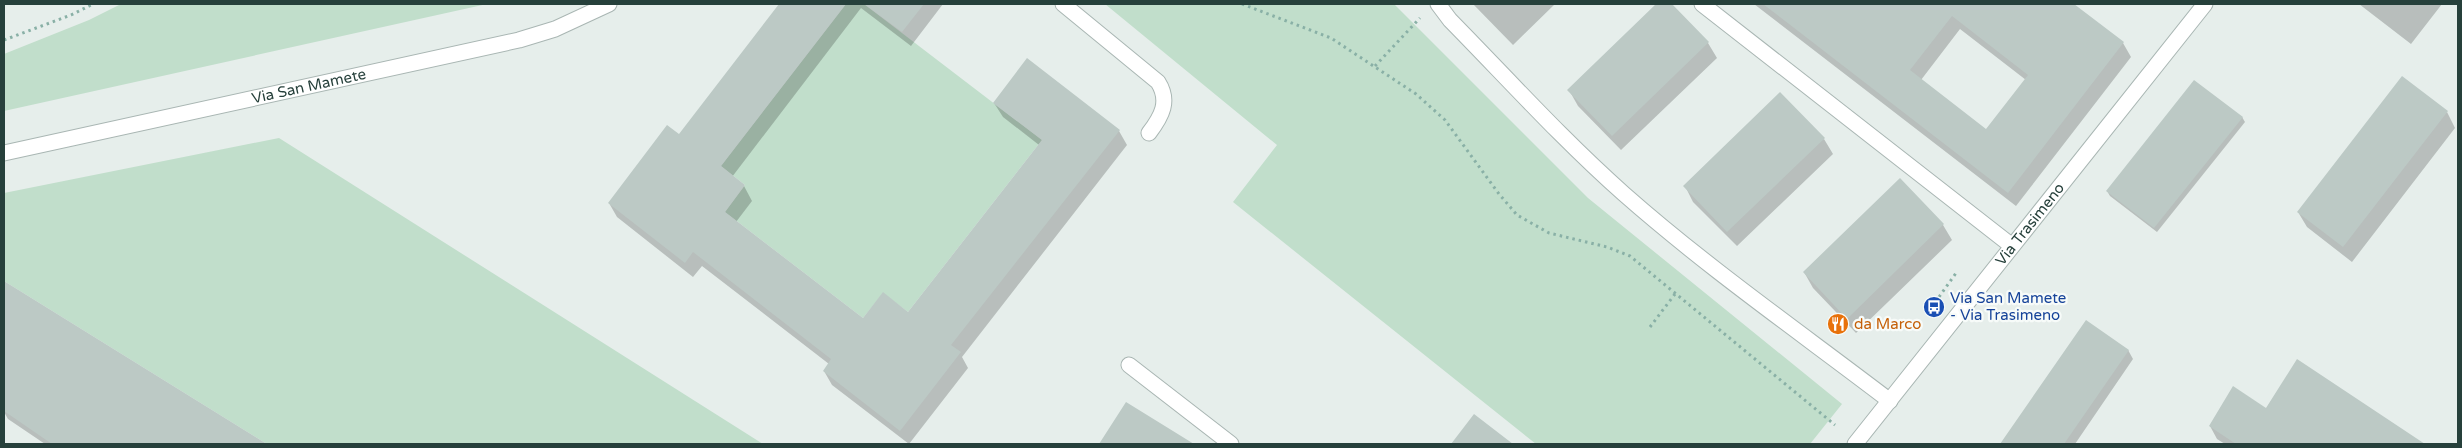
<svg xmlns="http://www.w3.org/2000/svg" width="2462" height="448" font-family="'Varela Round',sans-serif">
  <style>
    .green { fill: #c1decb }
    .shadow { fill: #0003; fill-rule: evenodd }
    .building { fill: #bcc9c5; fill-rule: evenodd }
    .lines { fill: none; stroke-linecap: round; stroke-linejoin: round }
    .service-casing { stroke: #a9b6b3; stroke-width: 17 }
    .minor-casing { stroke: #a9b6b3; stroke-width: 17 }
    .path { stroke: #89b0a6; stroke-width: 3; stroke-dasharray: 2.5 4; stroke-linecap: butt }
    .service { stroke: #fff; stroke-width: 15 }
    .minor { stroke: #fff; stroke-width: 15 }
    .labels { text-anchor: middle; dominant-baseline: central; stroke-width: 4.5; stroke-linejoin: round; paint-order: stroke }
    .street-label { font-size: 15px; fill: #26403b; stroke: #f7fbf9 }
    .transit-label { font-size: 15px; fill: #164399; stroke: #f7fbf9; text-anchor: start }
    .food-label { font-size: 15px; fill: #c56008; stroke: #f7fbf9; text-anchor: start }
  </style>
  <rect width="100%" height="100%" fill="#e6eeeb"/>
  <path class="green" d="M121 4H487L4 111V54L89 20Z
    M846 4H864L1042 140 908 312 883 293 863 318 725 212 745 185 721 166Z
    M1105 4H1394L1588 198 1842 404 1810 444H1536L1233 202 1277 145Z
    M279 138 763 444H267L4 281V193Z"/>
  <path class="shadow" d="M781 4H943L911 46 861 8 732 177 744 186 752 201 736 222 864 320 908 313 1039 145 1003 117 994 103 1119 131 1127 145 962 357 968 368 909 444 832 385 824 371 829 364 702 266 693 277 617 217 609 203 679 136Z
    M1473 4H1555L1513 45Z
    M1658 4H1671L1708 43 1717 58 1621 150 1578 106 1569 90Z
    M1754 4H2072L2123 43 2131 57 2016 206ZM1960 29 2026 80 1986 131 1921 80Z
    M2359 4H2442L2411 44Z
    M2447 112 2455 128 2352 262 2307 227 2298 212Z
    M2242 117 2245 122 2157 232 2110 196 2107 191Z
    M1824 139 1833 154 1737 246 1693 202 1685 186Z
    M1900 180 1943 225 1952 240 1856 333 1813 288 1804 272Z
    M4 282 261 444H45L8 419 4 412Z
    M2086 322 2128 350 2133 359 2075 444H2001Z
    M2297 361 2423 444H2225L2217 439 2210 426 2266 409Z
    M1126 404 1171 431 1178 444H1100Z
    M1474 416 1511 444H1458L1456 440Z"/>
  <path class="building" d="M779 4H846L721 166 745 185 725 212 863 318 883 292 908 312 1042 140 993 103 1027 58 1120 130 951 345 961 352 900 431 823 371 831 359 693 252 685 263 608 203 667 125 679 134Z
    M864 4H924L902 32Z
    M1656 4H1672L1709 42 1612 136 1567 90Z
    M1763 4H2074L2124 42 2008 193ZM1952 16 2028 75 1986 129 1910 70Z
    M2402 76 2448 111 2343 247 2297 212Z
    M2194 80 2243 117 2154 228 2106 191Z
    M1780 92 1825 138 1727 232 1683 186Z
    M1900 178 1944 224 1847 319 1803 272Z
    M4 281 267 444H52L4 411Z
    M2086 320 2129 350 2064 444H2000Z
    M2297 359 2425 444H2236L2209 426 2233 386 2266 408Z
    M1126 402 1194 444H1099Z
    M1474 414 1513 444H1451Z"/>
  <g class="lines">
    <g class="service-casing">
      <path id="service" d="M1063 4 1158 82C1170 101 1162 116 1149 133
        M1438 4 1450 20C1507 78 1563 140 1624 194 1708 268 1801 333 1890 401
        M1702 4 2012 246"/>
    </g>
    <g class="minor-casing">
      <g id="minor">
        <path id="s1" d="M4 153 519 40 555 29 609 4"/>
        <path d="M1129 365 1231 444"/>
        <path id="s2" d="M1855 444 2205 4"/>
      </g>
    </g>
    <path class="path" d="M1242 4 1331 38 1416 94 1445 120 1499 194 1517 215 1549 233 1607 247 1630 256 1835 425
      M4 40 71 15 93 4
      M1375 66 1420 18
      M1939 297 1956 273
      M1650 327 1675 294"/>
    <use href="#service" class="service"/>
    <use href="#minor" class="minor"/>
  </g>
  <defs>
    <g id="bus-disc" transform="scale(1.125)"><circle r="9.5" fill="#1a4fb4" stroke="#f7fbf9"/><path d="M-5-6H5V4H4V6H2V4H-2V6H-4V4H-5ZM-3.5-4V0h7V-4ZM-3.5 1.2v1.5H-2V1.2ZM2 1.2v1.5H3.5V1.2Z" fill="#fff"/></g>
    <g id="restaurant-disc" transform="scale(1.125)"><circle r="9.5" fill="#e8710a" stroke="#f7fbf9"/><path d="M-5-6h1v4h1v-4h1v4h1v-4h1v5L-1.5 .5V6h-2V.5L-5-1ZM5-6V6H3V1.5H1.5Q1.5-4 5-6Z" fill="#fff"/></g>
  </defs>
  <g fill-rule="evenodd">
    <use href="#bus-disc" x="1934" y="307"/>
    <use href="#restaurant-disc" x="1838" y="324"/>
  </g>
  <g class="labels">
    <g class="street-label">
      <text stroke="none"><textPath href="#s1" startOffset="312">Via San Mamete</textPath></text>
      <text stroke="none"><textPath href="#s2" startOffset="281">Via Trasimeno</textPath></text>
    </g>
    <g class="transit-label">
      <text x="1950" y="298">Via San Mamete<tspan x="1950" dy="17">- Via Trasimeno</tspan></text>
    </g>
    <g class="food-label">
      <text x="1854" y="324">da Marco</text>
    </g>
  </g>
  <rect width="2462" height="448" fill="none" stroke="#26403b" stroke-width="10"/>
</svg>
